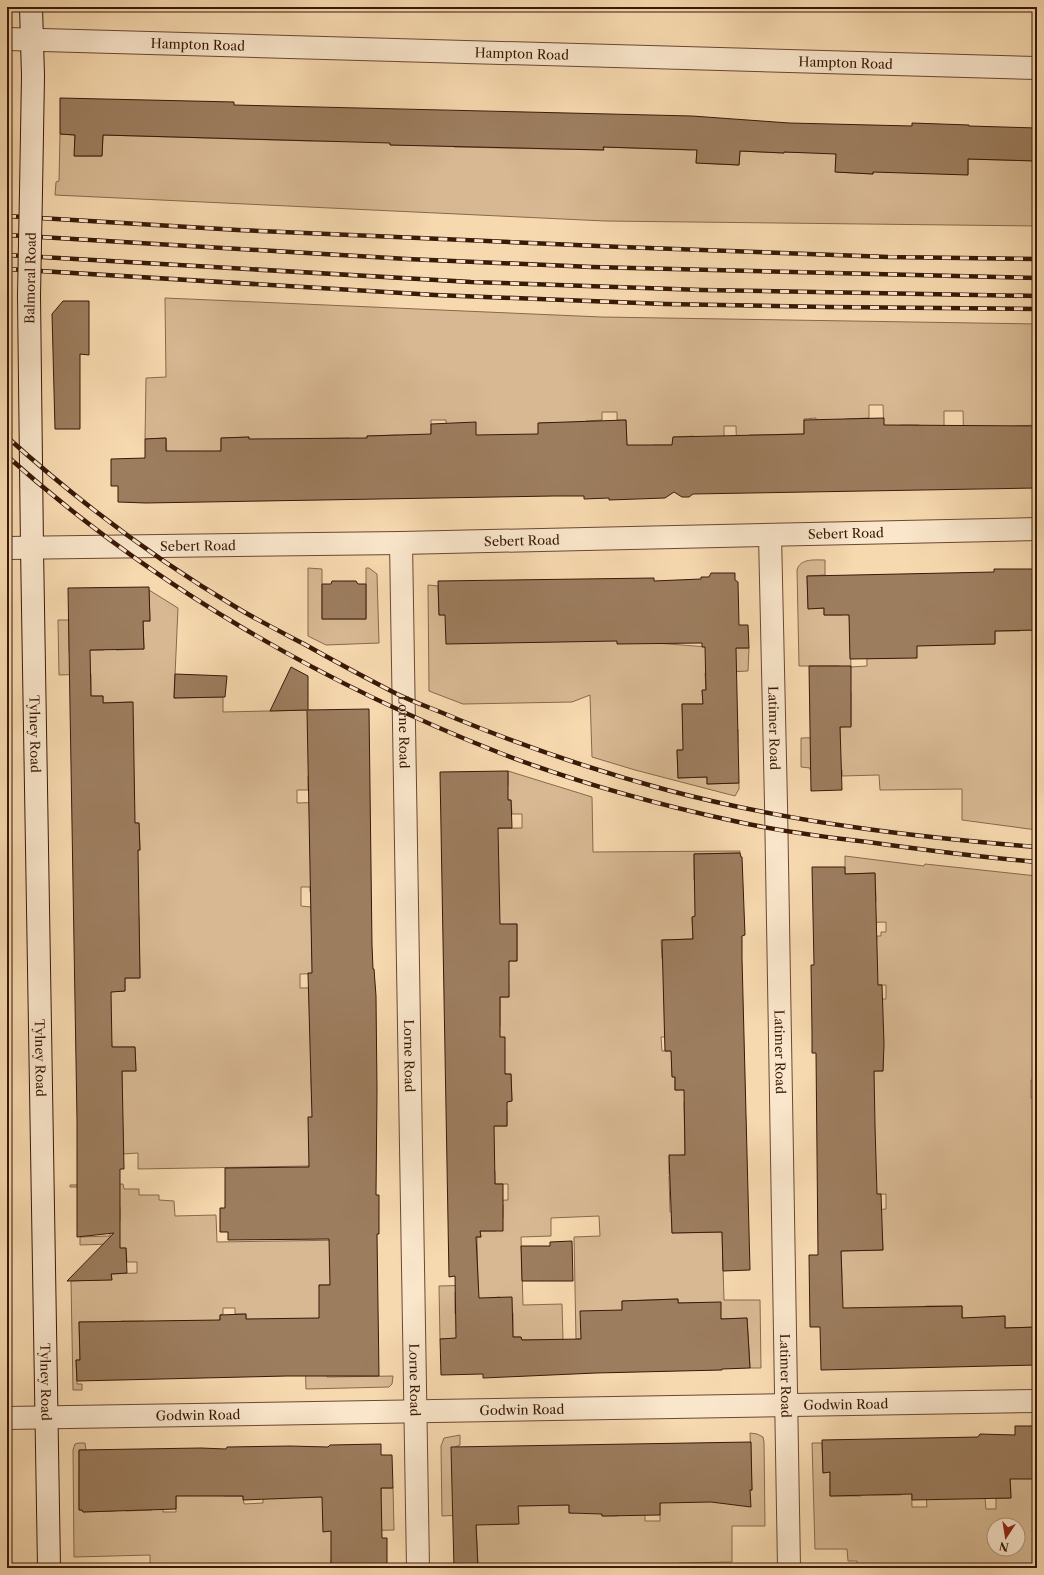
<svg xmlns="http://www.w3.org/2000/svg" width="1044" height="1575" font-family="'Libre Caslon Text',serif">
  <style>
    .green { fill: #d7b892; stroke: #88684c; fill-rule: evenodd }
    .building { fill: #9c7d5e; stroke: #391907 }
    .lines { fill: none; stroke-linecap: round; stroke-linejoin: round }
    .street-casing { stroke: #684931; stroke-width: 24 }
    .secondary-casing { stroke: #391907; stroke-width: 24 }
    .street { stroke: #fae6cb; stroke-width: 22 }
    .secondary { stroke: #fae6cb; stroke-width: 22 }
    .rail-casing { stroke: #391907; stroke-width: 4.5 }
    .rail { stroke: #fae6cb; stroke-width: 3; stroke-dasharray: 9; stroke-linecap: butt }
    .secondary-bridge-casing { stroke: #391907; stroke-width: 24; stroke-linecap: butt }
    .secondary-bridge { stroke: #fae6cb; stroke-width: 22 }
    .labels { text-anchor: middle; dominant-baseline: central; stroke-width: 3; stroke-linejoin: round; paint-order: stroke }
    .street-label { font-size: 13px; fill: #391907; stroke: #fae6cb }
  </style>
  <rect width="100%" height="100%" fill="#f7d9af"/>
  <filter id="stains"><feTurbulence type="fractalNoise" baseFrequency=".005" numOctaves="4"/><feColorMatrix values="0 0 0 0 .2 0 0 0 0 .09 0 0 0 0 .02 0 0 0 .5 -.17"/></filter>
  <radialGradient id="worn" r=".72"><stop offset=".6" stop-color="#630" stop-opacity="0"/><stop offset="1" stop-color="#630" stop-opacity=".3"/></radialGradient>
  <path class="green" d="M7 128H10L9 194H7Z
    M60 134 75 135V156H102L103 135 310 141 390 140V145L449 146 453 142 454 147 603 150V147L691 150 697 149 696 163 739 165 740 151 784 153V152L836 153V172L873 174 874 160 968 174V159L1037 161V226L605 221 55 195 56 182 59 181Z
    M165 298 601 317 1037 324V425L1015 426 964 456 963 411H944V430L920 458 919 425H901L884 434 883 405H869V418L846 419 817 460 816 418 804 419V434L749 435 737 462 736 426H724V436L695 456 694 436 673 437 672 445H653V457L627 449 626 420H617V412H602V420L586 421 587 463 551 423H539V465H447L446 420H431V439L397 435 367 436 368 467H351L350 438 249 440V437L221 438V451L167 456 166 438 145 439 146 378 166 377Z
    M825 560V575L807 576 808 608H824V615H842L849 608 851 667 867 666 866 610 916 609 977 644H995V631H1020V605H1027L1028 630H1037V830L962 820V789L880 790 879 775 842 776V770H810V768L801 767V738L840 737V727L851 726V692H839V666H799L797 570C800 558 815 560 825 560Z
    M308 568 322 569V619H366V568H369L377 574 379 643 326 645 308 636Z
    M428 585 438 586 439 615 604 612 655 643 722 648H749L748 671 705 673 706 690 702 691 703 704H682L683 729H738V743L706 750H677L678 778 707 777V784L739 783V789L735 796 635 770 592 757 590 695 572 702 463 704 429 691Z
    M149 590 178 608 174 698 223 697V712L313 710V724L335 776H308V790H297V803L335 802 338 892H310V887H301V906L311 907 312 959 338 958V973L300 974V988L373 987 311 1078 312 1106 344 1105 309 1166 138 1169V1153L123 1154 122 1071H136L135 1047H112L108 992 125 991V978H140L139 917 107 850H140L139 823H106L132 702 103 703V696H91V674L59 675 58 620H69V651L104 650V622L116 621V650L144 649 143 621H150Z
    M508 771 592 797 593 852 740 851V853L694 854V880H739L707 916 692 917 693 939 661 940 662 959H681L667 1037H661L662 1051 712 1050 672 1062V1076L675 1077V1090L713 1089V1101L684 1102 685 1155 669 1156V1174H685V1176H669L670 1212H685L672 1220V1233L722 1232 724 1300H760L761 1368H750L747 1318 721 1319 697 1303H678V1299L622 1301 623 1338 576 1339 574 1237 600 1236 599 1216 551 1218V1236L521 1237 523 1305 562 1304 563 1340H522L521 1337H513V1313L500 1297 489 1298V1321L455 1292V1314H460V1338L440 1339 439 1286 478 1285 477 1237H481L480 1231H496V1218H503V1205H479V1201L508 1200V1184H495V1171H479V1126H507V1110L478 1102 512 1101 511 1074H494L477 1037V1027L500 1026V997H509L508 961H517V924L498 925 473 829 522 828V814H512L511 800 473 801 508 786Z
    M845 856 924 866 925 864 1037 876V1080H1031V1098H1037V1327L1005 1328V1316L989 1317 963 1332 962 1306H926L849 1334 818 1274 842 1279 841 1251 883 1250 882 1233 875 1210 886 1209V1194L850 1195 874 1071H883V1058L847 999H886V985H873L877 936H881V932H886V922L847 923 846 902 876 901 875 873 845 874Z
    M123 1184 124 1189H139V1195H159V1200L174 1201 175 1216 216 1215 217 1242 347 1240 348 1285H319L327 1363V1377L393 1376 392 1384 389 1387 306 1389 304 1319 247 1348 246 1314H235V1308H223V1314L220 1315V1331L145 1350 144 1321H121L95 1350 94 1322H79L80 1360H76L77 1384H82V1390H73L71 1281 112 1279 111 1274 137 1273V1262H127L126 1248 111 1249V1244L80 1245V1237L110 1236 109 1221H120V1207H109V1187H70V1185Z
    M750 1433 757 1434 763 1437 764 1442 765 1526H732V1562L679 1563 678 1568H487V1565H478L476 1523 518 1524V1506L569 1505V1513H574L601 1504 602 1516H617L645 1503V1521H660V1503L752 1490Z
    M460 1435V1445L455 1447 461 1515 442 1516 441 1446 444 1438Z
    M79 1443H85L86 1450H79V1510H82L83 1512 115 1511 114 1484H125L126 1511 152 1510 151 1484 162 1483 163 1512H176V1483L224 1495V1496H243L244 1504 263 1503V1485L321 1497H381V1488H393L394 1530 349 1531 351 1559H331V1565H334V1568H150V1555L74 1557 73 1450 75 1444Z
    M812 1443H822L823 1473 830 1472V1496H861V1472H871V1495H901L911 1471 912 1507H927L926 1495 985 1498 986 1509H996V1498H1011L1010 1468 1033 1479V1458H1037V1568H884V1565L857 1566V1561H848L847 1549H815ZM994 1525H1018V1549H994Z"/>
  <path class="building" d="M60 98 234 102V105L692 116 789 123 912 126V123L940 124 969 125V126L1037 128V161L968 159V175L873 172V174L835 172 836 154 784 152V153L740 151 739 165 696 163 697 150 603 147 604 150 390 145V143L103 135 102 156H74L75 135 60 134Z
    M63 301H89V355L80 354V429H55L52 314Z
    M884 418V425L1037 426V488L693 494 689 497H682L674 492 665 498 609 500V498L584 499V496H554L146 503 118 502V486H111V459L145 458V439L166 438V451H221V438L249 437V439L367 438V436L431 434V424L476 422V435L538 434V423L626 420 627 445H672L673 437 804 434V420Z
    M994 569H1037V630L995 631V644L917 646V658L850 659 849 615H824V608L808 609 807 576 994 572Z
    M711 573H735V580L738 582 739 625H748L749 648H736L739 783 707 784V777L678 778 677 750H683L682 704H703L702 690H706L705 647H702V643L617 644V641L446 644 445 615H439L438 581 654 578V581L701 579V577H709Z
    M332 581H356L358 584H366V619H322V584H331Z
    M149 587 150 621H143L144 649 90 650 91 696H103V703L133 702 135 823H139L140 850H138L140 978H125V991L111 992 112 1047H135L136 1071H122L124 1169H120V1248H126L127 1273 111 1274 112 1280 67 1281 114 1233 77 1237V1120L68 588Z
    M809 666H851V727H840L842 790 811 791Z
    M291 667 308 676V710L369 709 372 945 373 969H374L376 996 377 1090 376 1195H379V1234H377L379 1376H287L77 1381 76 1360H80L79 1322 220 1320V1315L246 1314V1319L319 1318V1285H330L329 1239 228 1240V1232H220V1208H225V1168L309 1167 308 1117H312L308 973H312L307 710 270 711Z
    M175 674 227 676 225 697 174 698Z
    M508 771V800H511L512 828H498L500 924H517V961H509V997H500V1037H505V1074H511L512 1101 507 1102V1126H494L495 1184H503V1231H480L481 1237H476L479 1298 512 1297 513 1337H521L522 1340 581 1339 580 1311 622 1310V1301L678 1299V1303L721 1302V1319L747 1318 750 1368 722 1369V1370L596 1373 483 1378V1374L441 1375 440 1339 456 1338 455 1276 449 1277 440 772Z
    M740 853 741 857H742L745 935 742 936V958L750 1270 723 1271 722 1232 672 1233 669 1155H685L684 1090H675V1077H672L671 1051H665L662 940 693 939 692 917 695 916 694 854Z
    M812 867H845V874L875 873 878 985H882L884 1044 883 1071H874L875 1126 877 1194H881L883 1250 841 1251 843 1308 962 1306V1318L1005 1316V1328L1037 1327V1365L821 1370 820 1327H810L809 1255H818L816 1053H812V1032L811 965H814Z
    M572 1241 573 1281H522L521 1246H550V1242Z
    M1015 1426H1037V1458H1033L1034 1479H1010L1011 1498 912 1500V1494L830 1496V1472L823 1473 822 1440 978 1437 980 1434 1015 1435Z
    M751 1442 752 1490H750L751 1507 711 1502 660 1503V1515L602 1516V1514L569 1513V1505L518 1506 519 1524 476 1525 478 1568H454L451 1447Z
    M381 1444V1455H392L393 1488H381L382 1538H387V1564H383V1568H334V1565L331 1566V1531L323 1532 322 1497 243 1500V1496H176V1509L83 1512 82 1510H79V1450L201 1448 226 1449 227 1447 290 1446 328 1447 330 1445Z"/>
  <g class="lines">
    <g class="street-casing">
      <g id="street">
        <path id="s1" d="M7 39 1037 68"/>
        <path id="s2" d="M770 535 776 804 789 1568"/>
        <path id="s3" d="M401 543 418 1568"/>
        <path id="s4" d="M7 548 401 543 1037 529"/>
        <path id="s5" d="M7 1418 1037 1401"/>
      </g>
    </g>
    <g class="secondary-casing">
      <g id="secondary">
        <path d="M31 7 33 76 31 191"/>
        <path id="s6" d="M29 296 32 548 49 1568"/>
      </g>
    </g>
    <use href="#street" class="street"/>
    <use href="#secondary" class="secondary"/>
    <g class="rail-casing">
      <path id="rail" d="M7 216 238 230 621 247 888 257 1037 259
        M7 235 407 259 592 267 1037 278
        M7 255 471 282 702 290 1037 296
        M7 269 435 295 665 304 828 307 1037 309
        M7 437C79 502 156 560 239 609 261 622 283 633 304 644 334 661 364 677 395 693 415 703 437 710 457 719 526 747 596 771 667 790 788 822 913 837 1037 847
        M7 456C150 584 321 683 500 753 575 782 655 804 734 821 778 831 823 837 868 842 924 850 980 857 1037 862"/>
    </g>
    <use href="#rail" class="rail"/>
    <g class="secondary-bridge-casing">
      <path id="secondary-bridge" d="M29 296 31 191"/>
    </g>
    <use href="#secondary-bridge" class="secondary-bridge"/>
  </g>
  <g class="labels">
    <g class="street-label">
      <text stroke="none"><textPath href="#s1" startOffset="191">Hampton Road</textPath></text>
      <text stroke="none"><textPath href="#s1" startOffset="515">Hampton Road</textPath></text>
      <text stroke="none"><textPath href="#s1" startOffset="839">Hampton Road</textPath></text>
      <text transform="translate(30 278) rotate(-89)">Balmoral Road</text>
      <text stroke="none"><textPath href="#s4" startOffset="839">Sebert Road</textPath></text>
      <text stroke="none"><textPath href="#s4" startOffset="515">Sebert Road</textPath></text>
      <text stroke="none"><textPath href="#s4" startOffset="191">Sebert Road</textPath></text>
      <text stroke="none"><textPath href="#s2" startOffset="193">Latimer Road</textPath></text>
      <text stroke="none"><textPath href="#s3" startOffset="189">Lorne Road</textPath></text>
      <text stroke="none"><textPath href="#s6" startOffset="438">Tylney Road</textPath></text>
      <text stroke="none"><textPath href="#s2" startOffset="517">Latimer Road</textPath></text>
      <text stroke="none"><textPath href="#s3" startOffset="513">Lorne Road</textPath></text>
      <text stroke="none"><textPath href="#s6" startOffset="762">Tylney Road</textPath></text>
      <text stroke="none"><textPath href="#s2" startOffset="841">Latimer Road</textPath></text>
      <text stroke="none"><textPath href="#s3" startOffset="837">Lorne Road</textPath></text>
      <text stroke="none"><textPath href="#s6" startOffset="1086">Tylney Road</textPath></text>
      <text stroke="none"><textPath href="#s5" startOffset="839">Godwin Road</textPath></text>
      <text stroke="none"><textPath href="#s5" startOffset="515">Godwin Road</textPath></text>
      <text stroke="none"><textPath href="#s5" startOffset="191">Godwin Road</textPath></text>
    </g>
  </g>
  <rect width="1044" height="1575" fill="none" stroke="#f7d9af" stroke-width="24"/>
  <rect x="8" y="8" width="1028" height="1559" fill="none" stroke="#391907" stroke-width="2"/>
  <rect x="12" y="12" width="1020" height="1551" fill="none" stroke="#391907"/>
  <g transform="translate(1006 1537) rotate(192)"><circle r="19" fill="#fae6cb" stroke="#ad947d"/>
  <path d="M0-3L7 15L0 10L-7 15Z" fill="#8f2418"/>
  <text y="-6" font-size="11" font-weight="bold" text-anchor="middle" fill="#391907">N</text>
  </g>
  <rect width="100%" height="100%" filter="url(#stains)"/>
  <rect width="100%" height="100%" fill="url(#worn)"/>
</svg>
